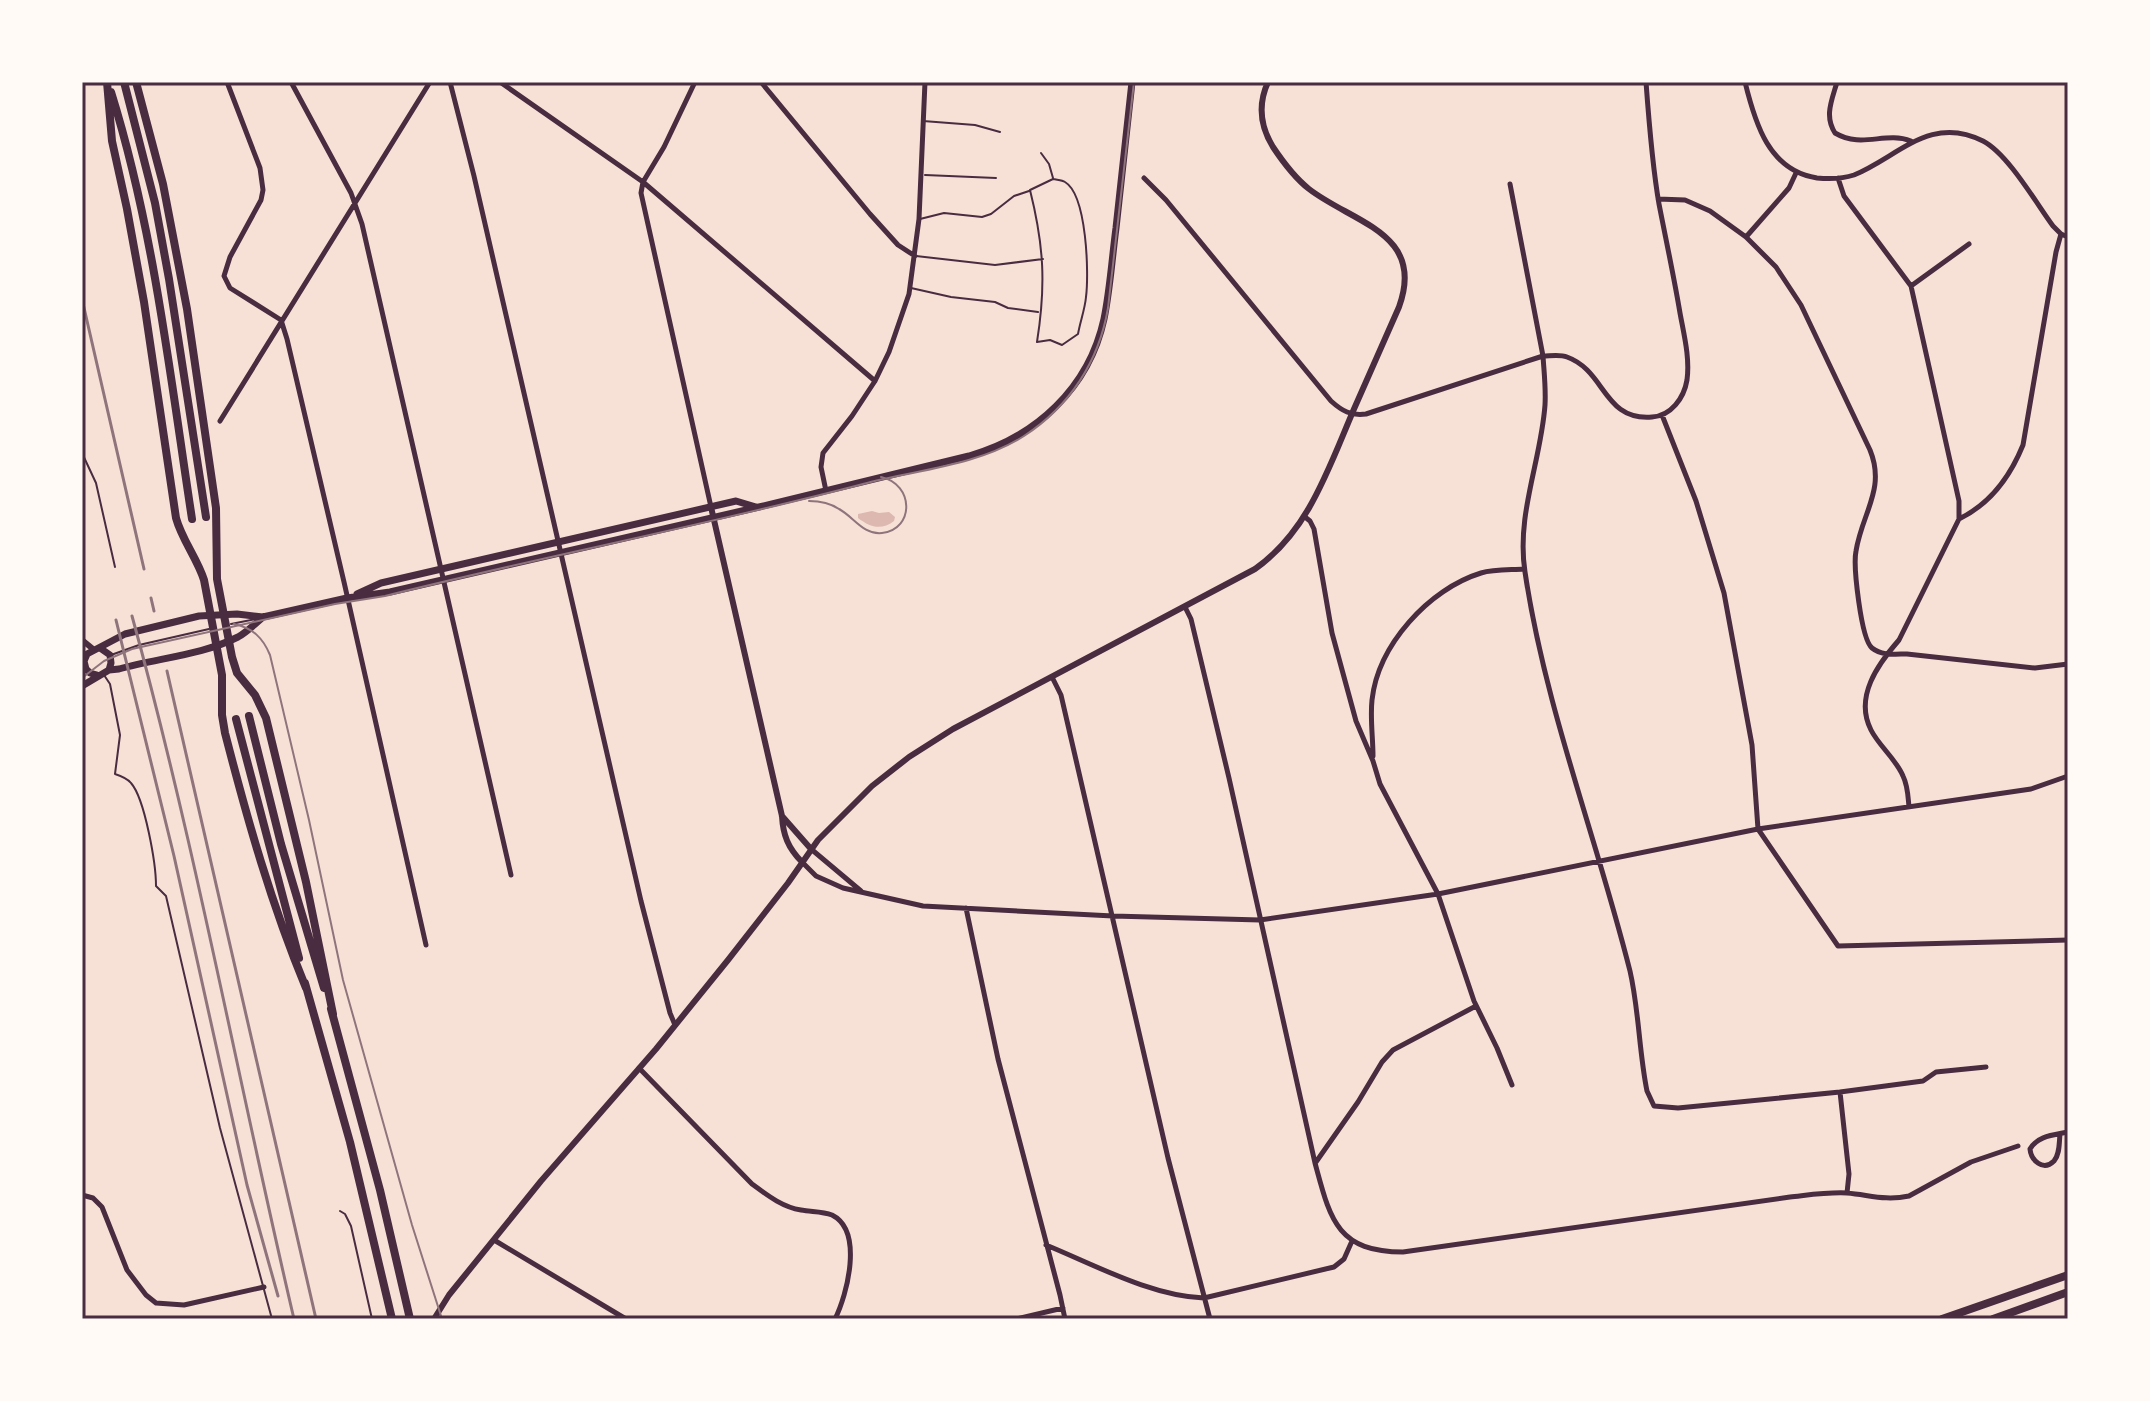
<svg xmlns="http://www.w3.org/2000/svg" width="2150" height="1401" font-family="Spectral,serif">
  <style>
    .water { fill: #dcb8b0 }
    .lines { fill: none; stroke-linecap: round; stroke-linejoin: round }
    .service { stroke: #4a2c40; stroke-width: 2 }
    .minor { stroke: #4a2c40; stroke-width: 5 }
    .tertiary { stroke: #4a2c40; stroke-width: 6 }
    .secondary { stroke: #4a2c40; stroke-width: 7 }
    .trunk { stroke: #4a2c40; stroke-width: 8 }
    .tram { stroke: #8f747c; stroke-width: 2 }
    .rail { stroke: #8f747c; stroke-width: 3 }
    .neatline { fill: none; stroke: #4a2c40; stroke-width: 3 }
  </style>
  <rect width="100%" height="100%" fill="#f7e1d7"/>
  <path class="water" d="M872 511 879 513 889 512 895 517 894 521C881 531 870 527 858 518V514Z"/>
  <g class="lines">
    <path class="service" d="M923 121 975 125 1000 132
      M1041 153 1049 164 1053 178
      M925 175 996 178
      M1053 179C1057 180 1062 180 1065 182 1087 195 1089 274 1086 297 1085 309 1080 322 1078 334L1062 345 1050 340 1037 342C1046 285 1044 246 1030 190Z
      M920 219 944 213 982 217 991 214 1014 196 1029 191
      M916 256 995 265 1043 259
      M911 288 951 297 995 302 1008 308 1038 312
      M82 453 96 483 115 567
      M231 624 256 619
      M111 655 139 645 209 629
      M104 675 110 684 120 735 115 774C121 776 127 778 131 783 145 799 156 864 156 886L166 896 220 1128 272 1319
      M340 1211 345 1214 351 1226 372 1319"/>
    <path class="minor" d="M227 82 260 168 263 190 261 200 230 257 224 276 230 288 281 320 287 339 344 582 426 945
      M291 82 351 193 362 224 511 875
      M450 82 474 176 641 901 670 1013 675 1025
      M500 82 643 182 875 381
      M695 82 664 147 643 182 641 193 711 507
      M761 82 870 214 898 245 915 256
      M1745 82C1755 123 1769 171 1817 178 1829 179 1842 179 1854 175 1898 157 1930 114 1983 141 2008 154 2036 203 2053 226L2061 234 2068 237
      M1837 82C1832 100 1824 116 1835 133 1862 149 1885 131 1911 141
      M1144 178 1166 200 1331 401C1342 411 1351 416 1366 414L1543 356C1550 356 1560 354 1567 357 1606 371 1603 421 1652 417 1671 416 1684 398 1687 380 1690 358 1684 335 1680 313 1674 277 1666 240 1659 204 1652 164 1649 123 1646 82
      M1838 178 1844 196 1911 286 1959 501V519
      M1510 184 1543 356C1544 372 1546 388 1545 405 1541 461 1516 515 1525 572 1545 707 1597 839 1630 971 1639 1010 1639 1052 1647 1091L1654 1106 1678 1108 1840 1092 1849 1174 1847 1193
      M1658 199 1685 200 1710 211 1746 237 1776 267 1801 305 1870 450C1886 489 1862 513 1856 551 1853 566 1861 639 1872 648 1882 656 1895 654 1907 654L2035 668 2068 664
      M1746 237 1789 188 1796 173
      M1911 286 1969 244
      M1662 415 1696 501 1724 593 1752 745 1758 829 1838 946 2068 940
      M220 421 430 82
      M826 491 821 467 823 453 852 416 875 381 889 352 909 294 919 219 925 82
      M1305 517 1310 521 1314 529 1332 633 1356 721 1373 761 1380 784 1438 894 1474 1001 1497 1048 1512 1085
      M1185 607 1191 619 1229 778 1315 1163C1330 1218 1336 1252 1403 1252L1790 1197C1809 1195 1828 1192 1847 1193 1870 1195 1885 1201 1909 1196L1971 1162 2018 1146
      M1052 677 1061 695 1168 1158 1210 1319
      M1373 756C1373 738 1370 718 1372 700 1378 645 1429 589 1481 573 1494 569 1511 570 1524 569
      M1909 807C1908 797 1908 786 1903 776 1896 759 1879 746 1871 730 1854 697 1878 664 1899 640L1959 519C1990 504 2010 477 2023 445L2056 252 2061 234
      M811 849 861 891
      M802 862 816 876 843 888 923 906 1113 916 1260 920 1438 894 1758 829 2031 789 2068 776
      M966 908 998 1059 1060 1295 1065 1319
      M639 1068 752 1184C767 1195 782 1207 801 1210 812 1212 822 1211 832 1215 864 1231 847 1295 835 1319
      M1840 1092 1923 1081 1936 1072 1986 1067
      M2060 1134C2059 1143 2060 1154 2054 1161 2043 1172 2031 1160 2030 1149 2037 1136 2054 1135 2068 1132
      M1316 1162 1358 1102 1382 1062 1393 1050 1476 1006
      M82 1195 93 1198 102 1207 127 1270 146 1295 156 1303 184 1305 264 1287
      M494 1240 626 1319
      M1046 1245C1095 1265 1151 1296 1204 1298L1334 1267 1344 1259 1352 1241
      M1016 1319 1063 1308"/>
    <path class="tertiary" d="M711 507 782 816C783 835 788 848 802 862
      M82 640 93 649
      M782 816 811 849
      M434 1319 449 1295 541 1181 656 1049 728 960 788 883 818 840 872 786 909 757 953 729 1255 569C1309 531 1329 467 1354 409 1369 375 1384 341 1399 307 1426 233 1353 223 1309 189 1295 178 1283 162 1273 147 1260 126 1258 104 1268 82"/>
    <path class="secondary" d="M357 594 381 583 736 501 756 507
      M100 648 110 655 111 663 109 670
      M97 675 90 673 86 669 84 661 87 654 125 634 199 616 237 614 263 617 347 598 390 592 759 507 969 456C1036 437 1089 388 1104 319 1110 290 1112 258 1116 228 1121 179 1127 131 1132 82
      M82 686 109 670 119 669C158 658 202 655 238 637 247 632 255 624 263 617"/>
    <path class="trunk" d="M107 82 112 141 127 209 144 302 176 518C182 540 197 558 204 580L222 675V715L225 733C248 822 271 903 306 988
      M124 82 155 203 169 279 206 517
      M136 82 163 184 187 309 216 508 217 579 232 657 237 673 255 695 266 718 306 882 333 1014
      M111 92C154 230 170 375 192 519
      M249 716 281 844 324 988
      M236 719 299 958
      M305 983 350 1142 392 1319
      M331 1009 380 1190 410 1319
      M1942 1319 2068 1275
      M1993 1319 2068 1292"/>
    <path class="tram" d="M809 501C820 501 830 503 839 509 854 517 863 535 882 533 915 529 914 484 881 477
      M234 624C253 628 263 638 270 655L309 820 343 980 412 1225 442 1319
      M82 678 104 661 132 649 335 604 385 596C544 556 704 526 863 484 916 470 977 466 1024 436 1070 406 1099 361 1108 308L1134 82"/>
    <path class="rail" d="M82 299 144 569
      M151 598 154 611
      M132 616C196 848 239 1085 294 1319
      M116 620 174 856 247 1185 278 1296
      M167 671 316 1319"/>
  </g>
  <rect width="2150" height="1401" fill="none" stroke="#fffaf5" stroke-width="168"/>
  <rect x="84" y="84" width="1982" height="1233" class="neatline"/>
</svg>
